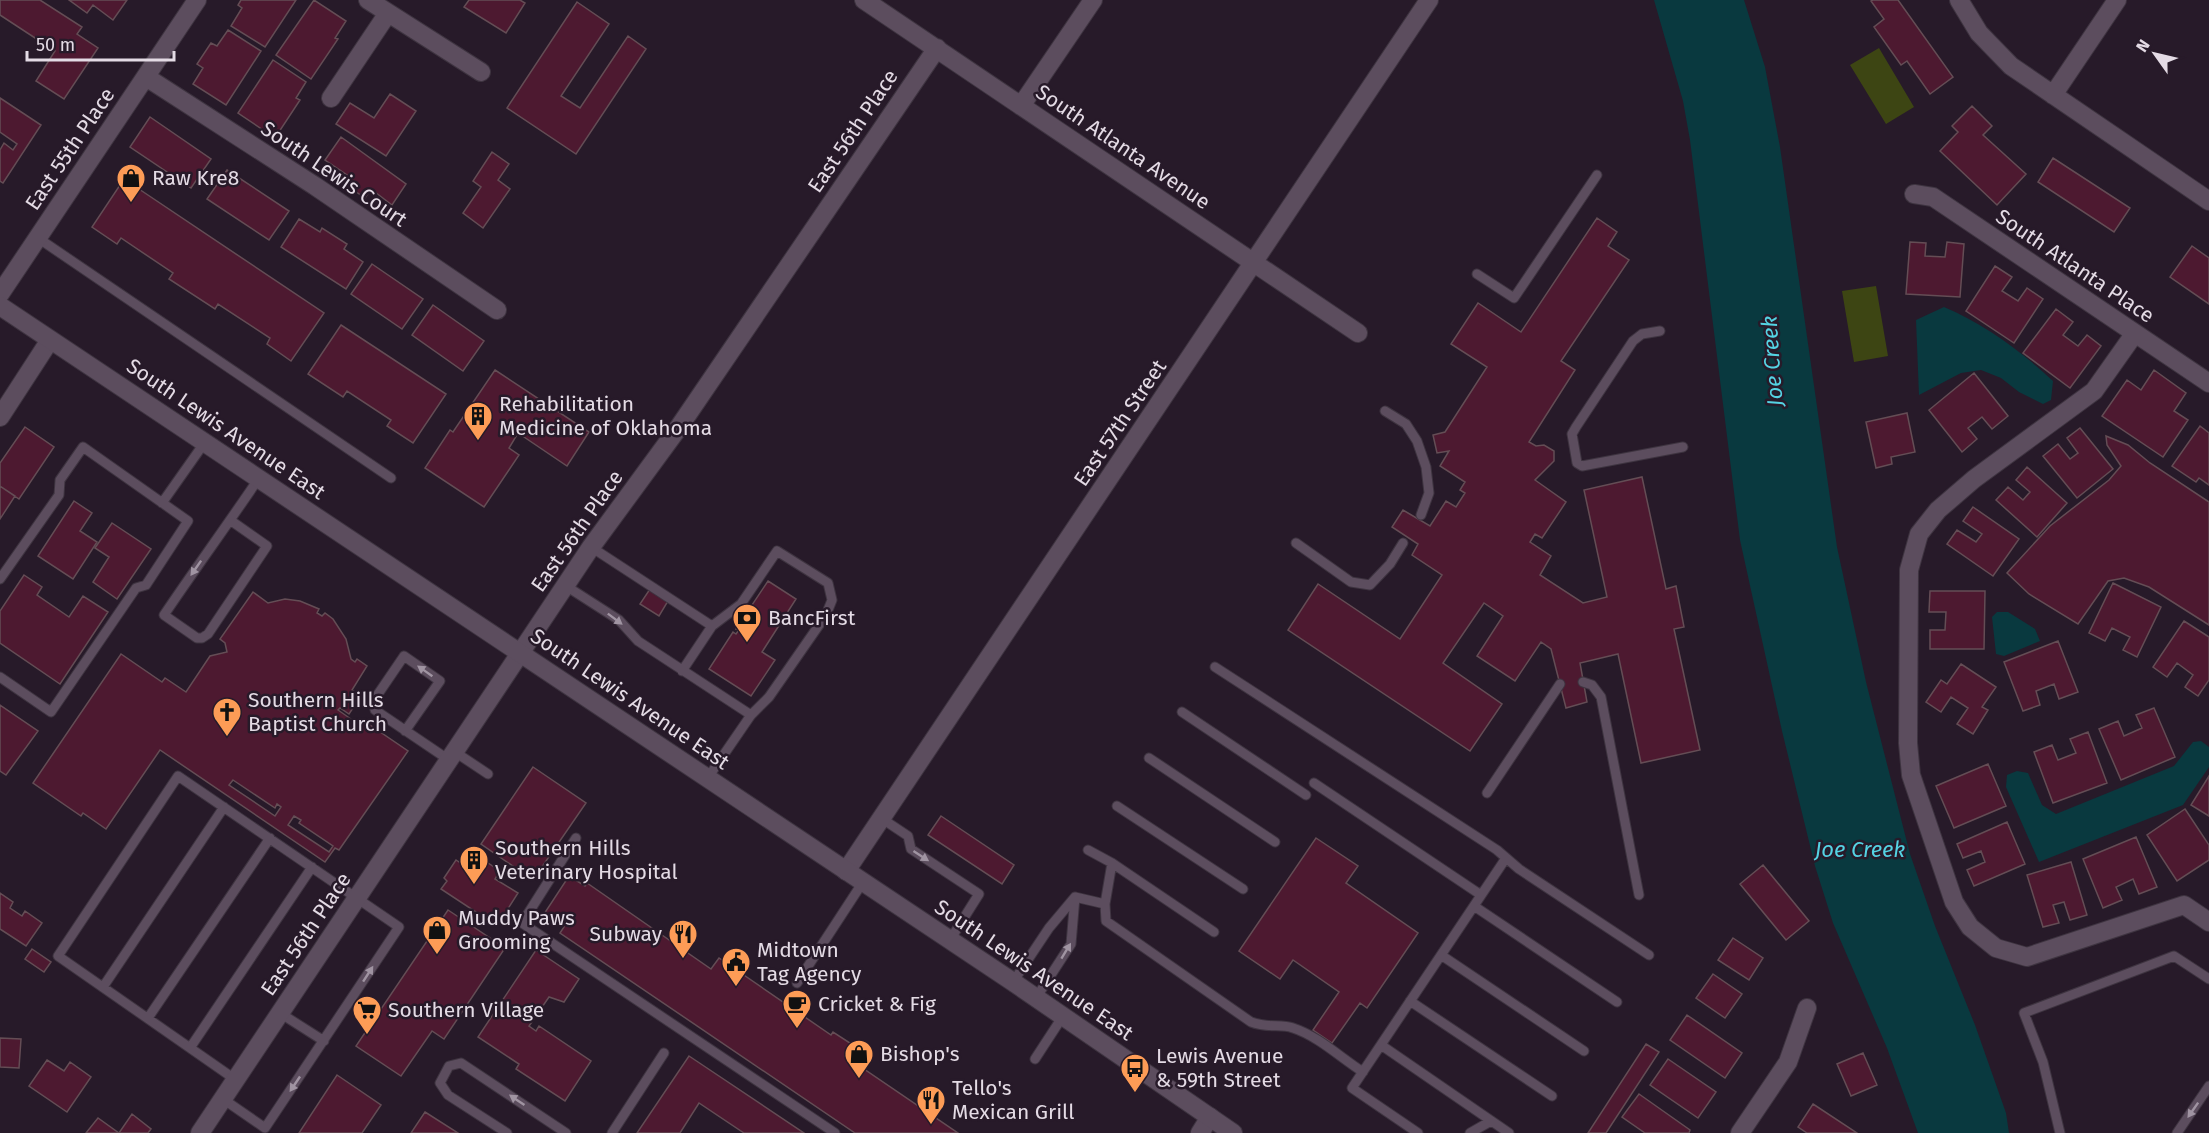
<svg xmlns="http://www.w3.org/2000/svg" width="2209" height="1133" font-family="'Fira Sans',sans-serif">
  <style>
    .green { fill: #3d4513 }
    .water { fill: #09393f }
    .building { fill: #4d1930; stroke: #644d55; stroke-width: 1.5; fill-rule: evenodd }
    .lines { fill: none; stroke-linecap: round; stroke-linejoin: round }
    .lane-casing { stroke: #3e3440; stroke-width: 11 }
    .street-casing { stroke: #3e3440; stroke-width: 20 }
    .secondary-casing { stroke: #3e3440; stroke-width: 20 }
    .lane { stroke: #5c4d5e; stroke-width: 9 }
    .street { stroke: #5c4d5e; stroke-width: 18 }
    .secondary { stroke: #5c4d5e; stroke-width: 18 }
    .oneway { fill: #a094a2 }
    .labels { text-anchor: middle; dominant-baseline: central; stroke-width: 5; stroke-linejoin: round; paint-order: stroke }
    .street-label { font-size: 21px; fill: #e4dbe5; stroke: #271a29 }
    .poi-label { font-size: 21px; fill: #e4dbe5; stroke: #271a29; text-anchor: start }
    .water-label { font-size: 22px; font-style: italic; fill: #54d3e3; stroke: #271a29 }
  </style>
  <rect width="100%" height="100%" fill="#271a29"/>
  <path class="green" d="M1879 48 1914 107 1886 124 1850 65Z
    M1876 286 1888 356 1854 362 1842 291Z"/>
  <path class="water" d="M1654 0H1744L1765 67 1780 147 1837 547 1866 682 1910 854 1935 926 1975 1025 2006 1113 2009 1133H1918L1887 1048 1833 923 1815 866 1782 731 1740 540 1690 140 1683 101Z
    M1944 307C1983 323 2022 352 2053 381L2051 400 2043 404 2019 392 2001 378 1981 370 1961 373 1919 395 1916 320Z
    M1997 612H2008L2035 629 2040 641 2004 656 1996 654 1992 617Z
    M2201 741 2209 747V767L2183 805 2039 862 2006 787 2007 775 2017 771 2028 773 2042 805 2056 814 2174 766 2193 742Z"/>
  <path class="building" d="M0 0H40L82 27 77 34 98 48 64 99 36 81 55 51 0 15Z
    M69 0H127L113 20 93 5 87 13Z
    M241 0H296L265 47 231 26 242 8 238 5Z
    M314 0 346 21 335 38 338 39 311 79 276 55Z
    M469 0H520L525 3 506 33 464 7Z
    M1873 0H1898L1953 77 1930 94 1907 61 1901 65 1874 27 1884 19 1871 1Z
    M577 2 609 24 561 96 580 108 628 36 646 49 576 154 507 108Z
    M228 30 261 51 226 105 193 84 203 68 197 64 211 43 217 46Z
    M273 60 306 82 296 98 300 100 275 138 238 113Z
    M390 94 416 111 386 156 336 124 350 103 374 118Z
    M0 98 41 125 3 183 0 181V150L4 143 13 150 17 144 0 132Z
    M1972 106 1992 126 1983 135 2026 174 1997 205 1940 151 1958 132 1952 126Z
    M150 117 211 159 191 188 130 147Z
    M341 137 406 184 392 205 371 189 365 198 342 182 347 175 325 160Z
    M492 152 509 164 498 180 510 189 483 228 463 213 481 187 473 181Z
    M2053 158 2130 208 2114 232 2038 182Z
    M227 170 289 211 269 240 207 199Z
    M124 179 324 313 291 361 267 344 270 338 218 304 215 309 169 279 173 273 121 238 117 244 92 227Z
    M1597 218 1617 232 1608 246 1629 260 1561 361 1575 370 1529 442 1536 446 1544 445 1554 451V461L1535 480 1566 502 1542 538 1535 534 1530 542 1551 556 1540 575 1583 603 1607 597 1584 490 1642 477 1666 589 1676 586 1684 627 1674 629 1700 750 1641 763 1618 654 1580 663 1587 702 1566 708 1551 649 1541 642 1515 681 1477 656 1503 616 1484 603 1443 663 1502 704 1470 751 1288 630 1318 584 1400 639 1442 575 1412 555 1418 544 1392 527 1403 510 1430 526 1446 501 1456 507 1465 493 1460 490 1465 482 1440 466 1449 451 1437 453 1433 435 1445 432 1487 367 1451 344 1478 303 1521 332Z
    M299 219 320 232 322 228 347 244 344 249 363 262 346 289 281 247Z
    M1910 242 1926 243 1925 256 1945 257 1947 242 1964 244 1960 297 1906 294Z
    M2192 246 2209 258V304L2170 277Z
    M372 264 423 299 402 329 351 294Z
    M1995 266 2012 277 2002 291 2018 301 2027 288 2043 299 2014 343 1966 311Z
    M433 305 484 341 463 371 412 335Z
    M2056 309 2073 322 2063 335 2078 346 2087 335 2101 346 2070 388 2023 353Z
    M341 325 446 394 413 443 387 426 391 420 347 391 343 397 308 374Z
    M495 370 589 432 567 466 518 433 509 448 519 455 484 507 425 468 450 430 453 432Z
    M2154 370 2186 393 2174 411 2188 420 2163 457 2102 416 2127 380 2141 390Z
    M1974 373 2008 416 1992 429 1982 417 1968 428 1977 439 1962 452 1929 410Z
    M1907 413 1915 452 1891 457 1892 464 1876 468 1866 422Z
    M2200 426 2209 433V485L2199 478 2196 482 2172 466Z
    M25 427 54 447 19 499 0 486V463Z
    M2080 428 2113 469 2077 498 2043 456 2058 444 2070 459 2078 453 2067 438Z
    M2106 436 2128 445 2150 463 2209 502V625L2149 587 2124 578 2108 581 2078 624 2029 594 2007 573 2050 526 2109 480 2121 466 2107 445Z
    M2027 467 2067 503 2037 537 1996 500 2008 487 2023 500 2030 492 2016 480Z
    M0 486 15 496 0 519Z
    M74 501 92 513 80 531 97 542 73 579 38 556Z
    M1973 507 2019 539 1993 576 1947 544 1957 530 1976 542 1982 534 1963 521Z
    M112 523 151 549 117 599 93 582 109 557 95 548Z
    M24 575 42 587 37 595 69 617 83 596 108 612 60 684 0 643V611Z
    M768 581 796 599 762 652 775 660 751 696 709 669 733 632 736 634 739 630 736 629Z
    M2113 583 2161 607 2137 657 2123 650 2130 637 2112 628 2105 641 2089 633Z
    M650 589 668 601 659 616 640 604Z
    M1930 591H1985L1984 649H1930V630H1945L1946 612H1929Z
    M253 592 268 603 285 599 300 601 319 609 317 613 322 616 325 613 333 619 346 639 351 659 355 662 357 659 367 666 352 690 361 696 349 714 340 708 338 710 361 726 364 721 408 751 339 850 335 848 325 862 160 750 106 829 83 813 81 816 33 783 121 654 162 682 165 678 186 692 210 656 227 652 225 643 220 639ZM233 780 275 808 277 804 281 807 275 816 229 785ZM294 816 301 820 299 823 333 846 329 852 288 825Z
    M2184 621 2209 637V680L2198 696 2185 687 2193 675 2177 663 2167 677 2153 667Z
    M2058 641 2078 692 2059 699 2054 684 2036 691 2040 705 2023 711 2004 662Z
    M1961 664 1996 687 1982 707 1988 710 1973 734 1957 724 1968 708 1951 697 1941 712 1926 702 1941 680 1947 684Z
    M0 705 38 731 6 775 0 771Z
    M2154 708 2175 757 2121 780 2099 729 2118 721 2124 736 2142 728 2136 715Z
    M2088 732 2107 783 2053 803 2034 752 2052 745 2058 760 2076 753 2070 739Z
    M1988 764 2006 806 1954 828 1936 786Z
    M533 767 586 803 533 880 481 844Z
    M2209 776V816L2191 805Z
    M2185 809 2209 845V860L2177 881 2147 835Z
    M941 816 1014 865 1002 884 928 835Z
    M2007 822 2025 864 1974 886 1967 870 1985 862 1981 851 1963 858 1957 844Z
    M2136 837 2157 887 2139 894 2133 879 2116 887 2122 900 2103 908 2083 859Z
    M1316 838 1358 866 1346 883 1418 933 1367 1008 1360 1003 1332 1043 1313 1030 1339 992 1293 960 1280 979 1239 951Z
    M467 849 500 871 495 879 518 893 497 926 441 889 447 881 444 878 456 860 459 862Z
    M2071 862 2087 915 2070 920 2064 902 2053 905 2059 923 2043 927 2027 875Z
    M1763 865 1809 921 1786 940 1740 884Z
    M569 876 585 886 587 883 711 969 719 958 831 1035 833 1032 853 1045 845 1056 958 1133H855L560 933 564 927 544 914Z
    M0 893 13 902 10 908 22 916 25 911 42 923 26 946 0 929Z
    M448 910 505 948 444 1039 432 1031 401 1076 356 1046Z
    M1733 938 1763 958 1749 980 1718 960Z
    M32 949 51 962 44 972 25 959Z
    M536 950 579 979 564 1002 549 997 529 1026 536 1031 539 1026 591 1061 565 1101 516 1069 519 1064 478 1037Z
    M1713 974 1742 994 1725 1018 1696 998Z
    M1687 1015 1742 1053 1725 1078 1670 1040Z
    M0 1038 21 1039 19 1068 0 1067Z
    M1646 1044 1659 1052 1606 1133H1588Z
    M1863 1053 1877 1085 1851 1096 1837 1064Z
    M689 1056 804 1133H744L699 1103 680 1133H637Z
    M1668 1059 1716 1092 1698 1118 1650 1085Z
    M47 1060 64 1071 70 1062 91 1077 67 1112 29 1086Z
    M337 1075 381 1105 362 1133H299Z
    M1639 1094 1690 1130 1689 1133H1645L1622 1117Z
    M1813 1104 1857 1133H1807L1798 1127Z
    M425 1112 458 1133H411Z
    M132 1114 151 1129 148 1133H86L98 1118 119 1133Z"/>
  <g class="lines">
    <g class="lane-casing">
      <path id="lane" d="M38 238 391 478
        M1477 274 1514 298 1597 175
        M1660 331 1642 334 1633 341 1576 427 1572 434 1577 463 1582 466 1683 447
        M1385 411 1406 424 1417 441 1426 467 1429 493 1421 515
        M162 503 205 442
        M230 520 267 546 208 634 202 638H197L164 615C195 569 228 524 259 478
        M1296 543 1351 582 1370 585 1390 564 1403 543
        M591 547 712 626
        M0 579 59 495 60 480 83 447 188 521 146 585 136 588 51 712 0 677
        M566 586 619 620 638 641 751 715
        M1215 667 1497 850 1519 869 1649 955
        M682 671 712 626 741 604 777 551 828 583 832 600 826 615 769 697 751 715 707 779
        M1583 682 1592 685 1601 697 1639 895
        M1182 712 1306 795
        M405 731 440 681 404 656 374 700 375 710 449 760
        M455 752 488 774
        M1149 758 1275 842
        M1314 783 1481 895
        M1487 793 1560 684
        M1117 806 1243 889
        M881 818 908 836 911 849 979 894 950 940
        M576 838 522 923 835 1133
        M1088 850 1112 863 1214 932
        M1112 863 1105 904 1106 921 1251 1022C1269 1029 1280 1023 1293 1028 1318 1036 1341 1058 1363 1072
        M1075 897 1105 904
        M1474 906 1617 1002
        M1441 955 1584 1051
        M1013 982 1049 928 1075 897
        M797 983 863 882
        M103 987 224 807
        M1036 998 1071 944 1075 897
        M1410 1001 1552 1096
        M280 1013 324 1041
        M148 1018 270 838
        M1381 1045 1509 1133
        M190 1048 312 867
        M1035 1059 1063 1016
        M223 1099 265 1128 399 927 178 776 58 956 236 1080
        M507 1133 448 1095 440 1083 449 1066 461 1063 566 1133
        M612 1133 664 1053
        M1418 1133 1352 1088 1506 858
        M1470 1133 1491 1121
        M2060 1133 2043 1062 2024 1013 2174 956 2209 979
        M2177 1133 2209 1086"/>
    </g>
    <g class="street-casing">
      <path id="street" d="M368 0 481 72
        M864 0 1358 333
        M1959 0 1979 33 2011 66 2209 201
        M146 77 315 186 497 310
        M2053 95 2117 0
        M331 98 388 13
        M1021 106 1093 0
        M1914 194 1933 197 2209 383
        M0 294 197 0
        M2135 333 2094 391 1974 479 1938 510 1919 534 1909 570 1908 743 1911 775 1954 902 1970 927 1996 948 2027 957 2184 905 2209 922
        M0 417 50 340
        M846 871 1429 0
        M200 1133 591 547 679 427 937 48
        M1200 1133 1210 1117
        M1740 1133 1788 1062 1807 1008"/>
    </g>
    <g class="secondary-casing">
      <path id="secondary" d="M0 306 1013 982 1233 1133"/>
    </g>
    <use href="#lane" class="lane"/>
    <use href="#street" class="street"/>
    <use href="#secondary" class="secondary"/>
  </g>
  <defs><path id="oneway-solid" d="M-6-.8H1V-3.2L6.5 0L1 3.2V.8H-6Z" transform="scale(1.5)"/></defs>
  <g class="oneway">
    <use href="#oneway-solid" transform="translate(196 568) rotate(125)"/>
    <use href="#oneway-solid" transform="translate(615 619) rotate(37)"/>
    <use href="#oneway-solid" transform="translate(425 671) rotate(-145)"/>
    <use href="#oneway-solid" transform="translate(921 856) rotate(33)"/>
    <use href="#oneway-solid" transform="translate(1066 951) rotate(-59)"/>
    <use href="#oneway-solid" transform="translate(368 974) rotate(-57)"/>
    <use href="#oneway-solid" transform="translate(295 1084) rotate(124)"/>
    <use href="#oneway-solid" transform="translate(517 1100) rotate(-146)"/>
    <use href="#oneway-solid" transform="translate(2193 1110) rotate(125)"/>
  </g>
  <defs>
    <g id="shop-pin" transform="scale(1.5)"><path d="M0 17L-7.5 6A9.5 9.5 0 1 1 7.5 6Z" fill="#fd9c56" stroke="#271a29"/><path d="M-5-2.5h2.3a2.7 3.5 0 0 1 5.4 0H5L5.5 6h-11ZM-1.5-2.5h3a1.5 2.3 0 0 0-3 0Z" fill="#111"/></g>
    <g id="building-pin" transform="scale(1.5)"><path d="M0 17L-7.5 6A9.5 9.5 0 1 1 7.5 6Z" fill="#fd9c56" stroke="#271a29"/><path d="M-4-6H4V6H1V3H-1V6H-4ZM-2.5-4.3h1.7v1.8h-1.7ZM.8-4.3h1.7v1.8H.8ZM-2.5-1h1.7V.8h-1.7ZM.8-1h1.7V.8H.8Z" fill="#111"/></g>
    <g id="bank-pin" transform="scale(1.5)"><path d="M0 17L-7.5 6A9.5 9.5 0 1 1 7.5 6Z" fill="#fd9c56" stroke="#271a29"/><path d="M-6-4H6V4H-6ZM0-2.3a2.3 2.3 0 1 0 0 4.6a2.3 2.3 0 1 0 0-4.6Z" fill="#111"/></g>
    <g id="church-pin" transform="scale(1.5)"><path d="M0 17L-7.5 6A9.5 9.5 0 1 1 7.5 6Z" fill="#fd9c56" stroke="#271a29"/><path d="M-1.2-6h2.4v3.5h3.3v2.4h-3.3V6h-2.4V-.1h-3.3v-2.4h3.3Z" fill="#111"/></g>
    <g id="restaurant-pin" transform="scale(1.5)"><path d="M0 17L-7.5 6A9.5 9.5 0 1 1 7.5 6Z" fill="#fd9c56" stroke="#271a29"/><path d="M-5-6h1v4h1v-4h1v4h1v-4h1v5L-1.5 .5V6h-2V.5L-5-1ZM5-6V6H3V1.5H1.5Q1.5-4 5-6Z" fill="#111"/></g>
    <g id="civic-pin" transform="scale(1.5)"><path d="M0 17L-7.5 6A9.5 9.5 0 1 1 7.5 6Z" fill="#fd9c56" stroke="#271a29"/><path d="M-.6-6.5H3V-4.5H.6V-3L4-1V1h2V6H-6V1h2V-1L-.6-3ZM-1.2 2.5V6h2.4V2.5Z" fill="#111"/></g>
    <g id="cafe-pin" transform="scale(1.5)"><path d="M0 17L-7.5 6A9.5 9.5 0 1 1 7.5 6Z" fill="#fd9c56" stroke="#271a29"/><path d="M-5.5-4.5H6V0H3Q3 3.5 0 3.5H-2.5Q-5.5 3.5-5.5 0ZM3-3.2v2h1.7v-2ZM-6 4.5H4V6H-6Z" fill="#111"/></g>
    <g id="supermarket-pin" transform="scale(1.5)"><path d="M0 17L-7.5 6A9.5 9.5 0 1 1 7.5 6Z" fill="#fd9c56" stroke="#271a29"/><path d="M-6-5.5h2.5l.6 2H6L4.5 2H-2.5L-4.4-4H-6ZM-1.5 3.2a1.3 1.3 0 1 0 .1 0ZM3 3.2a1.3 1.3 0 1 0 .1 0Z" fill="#111"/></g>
    <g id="bus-pin" transform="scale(1.5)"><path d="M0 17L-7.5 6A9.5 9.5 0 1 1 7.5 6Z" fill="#fd9c56" stroke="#271a29"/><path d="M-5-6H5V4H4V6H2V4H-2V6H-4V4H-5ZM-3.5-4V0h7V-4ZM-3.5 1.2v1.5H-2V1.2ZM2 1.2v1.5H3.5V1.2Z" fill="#111"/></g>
  </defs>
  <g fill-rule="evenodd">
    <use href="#shop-pin" x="131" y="178"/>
    <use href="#building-pin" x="478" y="416"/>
    <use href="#bank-pin" x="747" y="618"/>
    <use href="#church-pin" x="227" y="712"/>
    <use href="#building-pin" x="474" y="860"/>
    <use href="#shop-pin" x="437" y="930"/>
    <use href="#restaurant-pin" x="683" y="934"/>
    <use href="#civic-pin" x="736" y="962"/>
    <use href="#cafe-pin" x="797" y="1004"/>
    <use href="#supermarket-pin" x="367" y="1010"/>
    <use href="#shop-pin" x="859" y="1054"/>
    <use href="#bus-pin" x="1135" y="1068"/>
    <use href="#restaurant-pin" x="931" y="1100"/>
  </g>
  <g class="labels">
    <g class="street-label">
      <text transform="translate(853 131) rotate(-56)">East 56th Place</text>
      <text transform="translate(1123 147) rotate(34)">South Atlanta Avenue</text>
      <text transform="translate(70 149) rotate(-56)">East 55th Place</text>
      <text transform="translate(334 174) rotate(34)">South Lewis Court</text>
      <text transform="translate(2075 266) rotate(34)">South Atlanta Place</text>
      <text transform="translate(1120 423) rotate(-56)">East 57th Street</text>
      <text transform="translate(226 429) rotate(34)">South Lewis Avenue East</text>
      <text transform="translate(577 531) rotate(-55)">East 56th Place</text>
      <text transform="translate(630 699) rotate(34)">South Lewis Avenue East</text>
      <text transform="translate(306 934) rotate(-56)">East 56th Place</text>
      <text transform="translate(1034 970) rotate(34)">South Lewis Avenue East</text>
    </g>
    <g class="poi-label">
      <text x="152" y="178">Raw Kre8</text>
      <text x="499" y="404">Rehabilitation<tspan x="499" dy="24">Medicine of Oklahoma</tspan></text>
      <text x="768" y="618">BancFirst</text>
      <text x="248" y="700">Southern Hills<tspan x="248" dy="24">Baptist Church</tspan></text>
      <text x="495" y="848">Southern Hills<tspan x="495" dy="24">Veterinary Hospital</tspan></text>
      <text x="458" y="918">Muddy Paws<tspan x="458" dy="24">Grooming</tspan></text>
      <text x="662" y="934" text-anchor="end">Subway</text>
      <text x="757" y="950">Midtown<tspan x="757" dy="24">Tag Agency</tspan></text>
      <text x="818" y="1004">Cricket &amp; Fig</text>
      <text x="388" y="1010">Southern Village</text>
      <text x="880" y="1054">Bishop's</text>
      <text x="1156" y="1056">Lewis Avenue<tspan x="1156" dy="24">&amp; 59th Street</tspan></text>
      <text x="952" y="1088">Tello's<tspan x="952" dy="24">Mexican Grill</tspan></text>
    </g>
    <g class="water-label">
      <text transform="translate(1772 361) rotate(-94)">Joe Creek</text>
      <text x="1860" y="849">Joe Creek</text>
    </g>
  </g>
  <g transform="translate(2155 54) rotate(304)" stroke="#271a29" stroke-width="4.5" paint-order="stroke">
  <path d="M0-4.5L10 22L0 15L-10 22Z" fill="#e4dbe5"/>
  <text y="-9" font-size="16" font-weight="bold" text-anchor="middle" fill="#e4dbe5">N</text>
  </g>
  <path d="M27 51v9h147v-9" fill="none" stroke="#e4dbe5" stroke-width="3"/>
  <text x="36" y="51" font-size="18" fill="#e4dbe5" stroke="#271a29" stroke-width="4.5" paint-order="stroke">50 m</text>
</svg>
